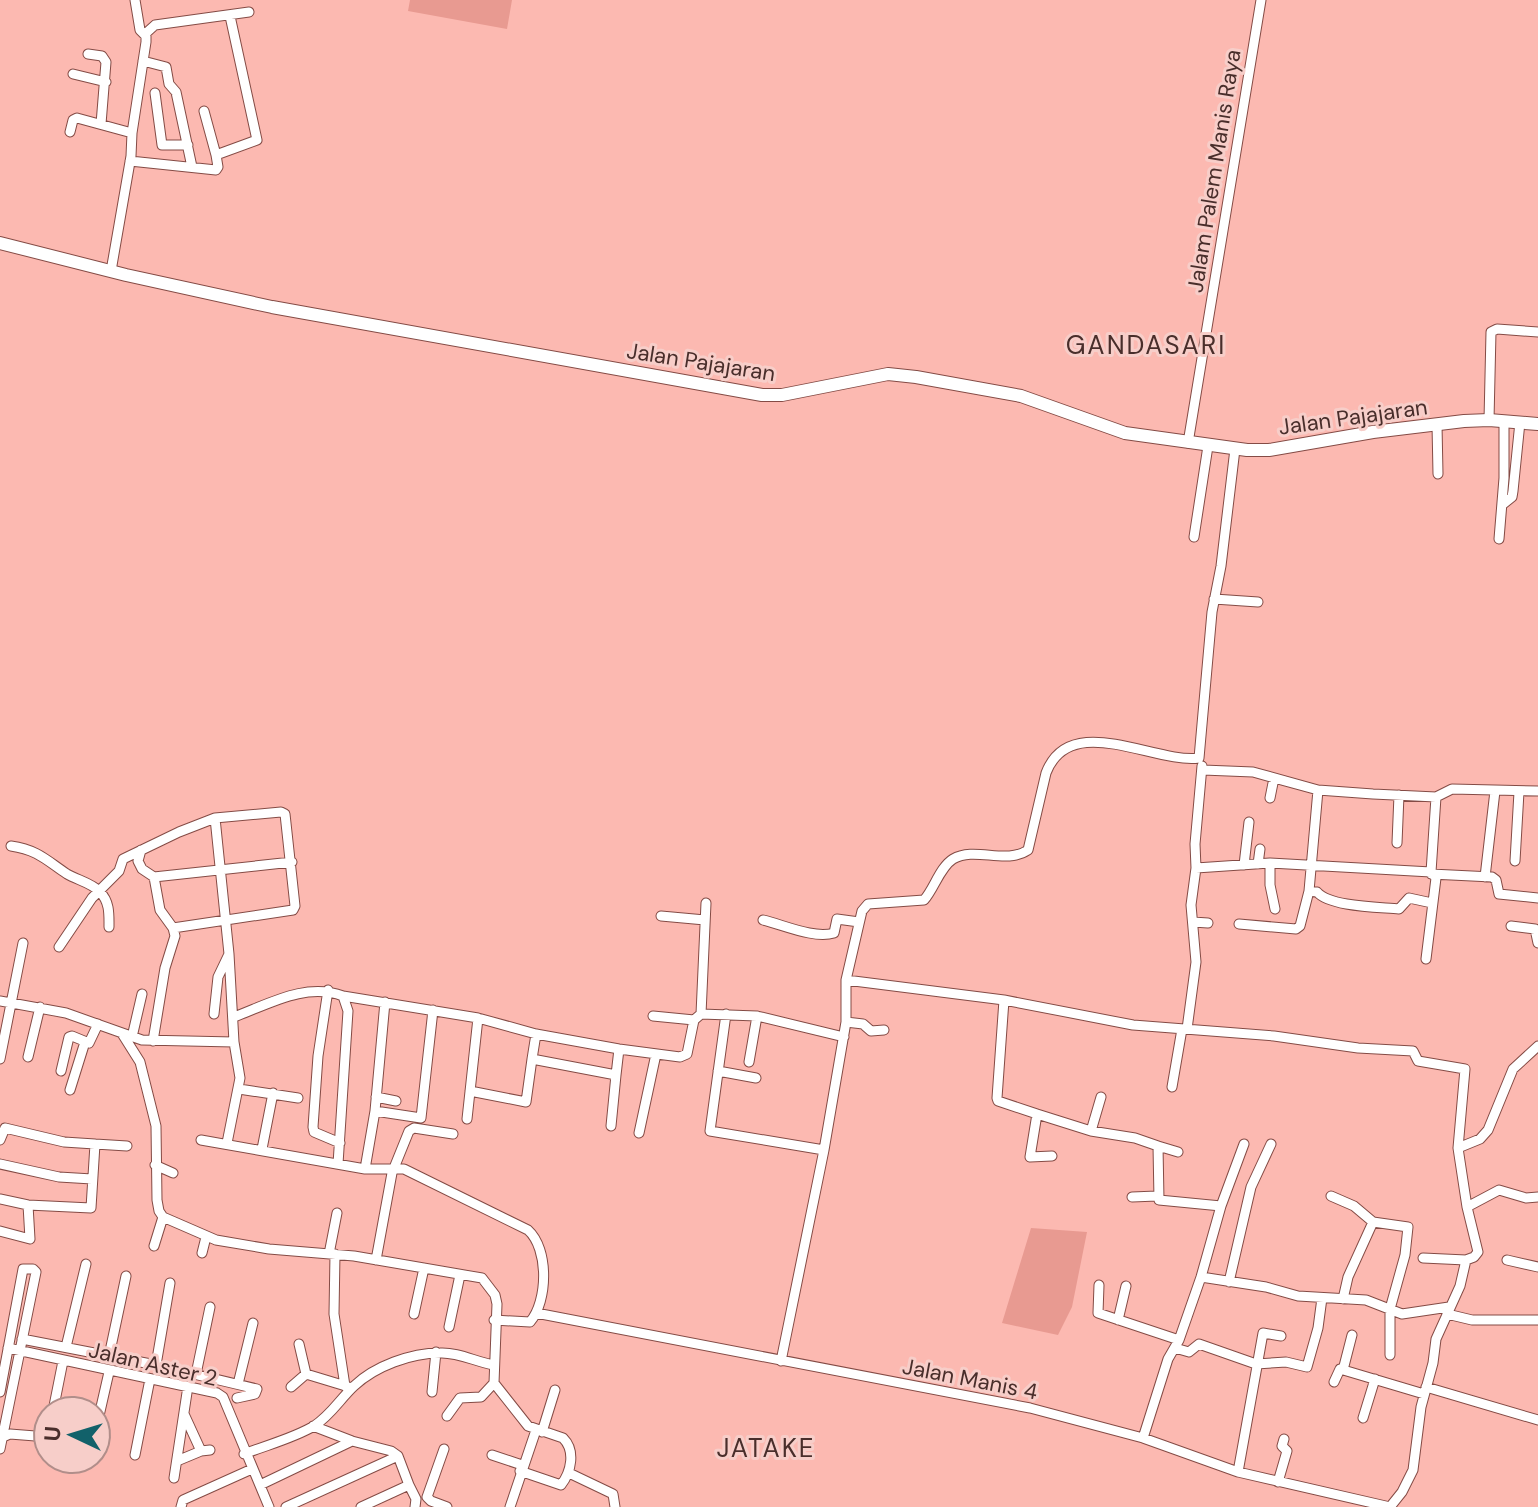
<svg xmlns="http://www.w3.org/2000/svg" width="1538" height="1507" font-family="'DM Sans',sans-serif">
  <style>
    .green { fill: #e89a91 }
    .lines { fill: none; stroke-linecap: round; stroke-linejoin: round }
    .minor-casing { stroke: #844b45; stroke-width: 11 }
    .major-casing { stroke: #844b45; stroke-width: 14 }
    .minor { stroke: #fff; stroke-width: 9 }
    .major { stroke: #fff; stroke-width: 12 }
    .labels { text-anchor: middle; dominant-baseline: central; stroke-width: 6; stroke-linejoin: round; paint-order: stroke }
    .street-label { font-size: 22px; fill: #492e2b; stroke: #f7cec9 }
    .quarter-label { font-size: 26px; letter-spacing: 2px; fill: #492e2b; stroke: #f7cec9 }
  </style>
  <rect width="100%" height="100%" fill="#fcb9b1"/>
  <path class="green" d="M410 0H512L507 29 408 11Z
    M1031 1228 1087 1232 1072 1307 1058 1335 1002 1323Z"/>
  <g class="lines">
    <g class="minor-casing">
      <path id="minor" d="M145 34 155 25 249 12
        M88 54 102 56 106 62 101 124
        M143 61 166 67 169 84 176 92 192 167
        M73 74 106 82
        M155 93 162 145H188
        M204 111 216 155
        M70 132 73 120 77 118 132 133
        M130 161 216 170 218 167 216 155 257 140 230 16
        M111 271 131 156 132 133 146 42V36L140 30 135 0
        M1489 420 1491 332 1497 329 1538 332
        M1437 425 1438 474
        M1188 443 1261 0
        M1502 505 1512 497 1513 491 1520 422
        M1194 537 1208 446
        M1499 539 1504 478V422
        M1214 599 1258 602
        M1203 770 1253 772 1318 790 1373 794 1436 797 1452 789 1538 791
        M1270 798 1274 778
        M1397 843 1399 795
        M11 846C38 850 46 860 67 874 77 880 92 883 100 892 110 902 109 915 109 927
        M141 850 138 861 142 869 154 877 292 862
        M1515 861 1519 792
        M1270 863V885L1275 909
        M1258 864 1260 849
        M1244 865 1249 822
        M1196 868 1270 863 1431 872
        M1431 874 1492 877 1496 880 1499 894 1538 898
        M1485 877 1495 791
        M1309 891 1317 892C1330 907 1379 907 1399 909L1409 898 1432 903
        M661 916 705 920
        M763 920C784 925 814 939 834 933L837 919 859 922
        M1193 922 1208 923
        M1239 924 1296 929 1300 926 1309 891 1318 790
        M1511 926 1535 929 1538 943
        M173 928 293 910 295 906 285 814 281 812 215 818
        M1426 959 1436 878 1431 872 1436 797
        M846 980 1004 1000 1133 1025 1274 1036 1358 1048 1413 1051 1418 1061 1465 1069 1458 1148
        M328 990 318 1056 313 1127 314 1132 340 1143
        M1004 1000 997 1098 998 1101 1037 1114 1030 1157 1052 1156
        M0 1001 66 1013 142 1040 234 1042 229 954 215 818 179 832 123 859 119 871 92 898 59 947
        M214 1014 218 977 229 954
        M701 1014 706 903
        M726 1014 710 1131 824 1150
        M653 1016 694 1020
        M234 1017C269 1004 306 982 343 996L478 1018 536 1034 619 1049 680 1057 687 1054 694 1020 701 1014 757 1016 844 1037
        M846 1022 863 1024 871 1031 884 1030
        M1187 1029 1196 962 1191 905 1196 868 1195 844 1202 766
        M536 1034 532 1059 616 1075 619 1049
        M123 1035 140 1062 156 1126 157 1200 159 1211 163 1217 216 1240 269 1249 354 1256 482 1278 495 1295 497 1304 494 1383 528 1426 563 1438C576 1451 571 1472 561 1485L520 1471
        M132 1037 142 994
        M153 1041 165 968 175 936 173 928 160 910 154 877
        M28 1057 40 1007
        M0 1059 23 943
        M749 1062 757 1016
        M61 1071 69 1037 72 1036 89 1043 98 1024
        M718 1071 756 1078
        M1172 1087 1182 1029
        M239 1089 298 1098
        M70 1090 85 1042
        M470 1091 526 1102 532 1059
        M376 1097 396 1101
        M375 1111 421 1118 433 1010
        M1037 1114 1091 1131 1135 1138 1158 1146 1159 1200 1221 1206 1201 1277 1179 1340 1168 1359 1143 1438
        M467 1119 478 1018
        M611 1126 616 1075
        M1091 1131 1101 1097
        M639 1133 656 1054
        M0 1140 5 1128 64 1142 95 1144 91 1208 28 1205 0 1199
        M201 1140 365 1169H404L528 1230C549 1249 548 1301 530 1322L494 1320
        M227 1143 240 1078 234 1042
        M95 1144 127 1146
        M1158 1146 1178 1152
        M262 1149 273 1093
        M0 1164 59 1177 92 1179
        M338 1164 348 1011 343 996
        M155 1165 173 1173
        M365 1169 375 1111 385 1002
        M1331 1196 1354 1206 1373 1222 1408 1227 1405 1255 1390 1309V1355
        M1132 1197 1157 1196
        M1221 1206 1244 1144
        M1467 1207 1499 1190 1526 1198 1538 1197
        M0 1231 30 1239 28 1205
        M154 1246 163 1217
        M202 1253 206 1237
        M329 1254 337 1213
        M335 1254 334 1314 345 1386
        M1423 1258 1466 1260
        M376 1260 392 1173 409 1131 414 1128 453 1134
        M1507 1260 1538 1267
        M1201 1277 1266 1287 1298 1296 1366 1300 1402 1314 1449 1307
        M1229 1282 1251 1187 1271 1144
        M1099 1285 1098 1313 1179 1340
        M1343 1299 1348 1277 1373 1222
        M536 1313 1030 1408 1143 1438 1238 1472 1390 1507
        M414 1314 424 1268
        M1447 1314 1472 1320H1538
        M1118 1320 1126 1286
        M449 1327 460 1275
        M22 1339 156 1365 257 1389 255 1394 237 1398
        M299 1344 306 1374
        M66 1347 86 1264
        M8 1348 217 1393 223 1397 269 1507
        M1175 1348 1189 1352 1199 1344 1256 1364 1286 1362 1307 1367 1318 1328 1322 1298
        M109 1356 126 1276
        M781 1361 824 1150 846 1022V980L862 911 868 904 924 900C934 889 940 867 953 859 975 846 1006 865 1028 850L1046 773C1070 710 1154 764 1199 758L1212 612 1221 566 1235 449
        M156 1365 170 1283
        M1343 1370 1352 1335
        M196 1374 210 1307
        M1334 1382 1340 1369 1424 1394
        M238 1384 253 1323
        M291 1387 306 1374 349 1387
        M1426 1387 1538 1420
        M0 1392 23 1269H33L36 1272 0 1449
        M432 1392 436 1352
        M53 1411 63 1361
        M184 1414 201 1451
        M447 1416 460 1398 481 1397 494 1383
        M1363 1418 1375 1379
        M313 1426 352 1441 391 1451 398 1456 409 1485
        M96 1429 109 1372
        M542 1432 555 1390
        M1 1438 10 1434 48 1437
        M444 1449 427 1497 431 1501 447 1507
        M244 1454C267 1445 294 1438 314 1426 331 1415 340 1399 354 1386 375 1366 411 1353 440 1353 458 1352 476 1362 494 1365
        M135 1455 150 1379
        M492 1455 522 1465
        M177 1461 201 1451 210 1450
        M1238 1472 1263 1333 1281 1336
        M569 1473 613 1494 615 1507
        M174 1478 188 1386
        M1278 1482 1287 1451 1282 1446 1284 1439
        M260 1485 352 1441
        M181 1507 183 1500 252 1469
        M286 1507 398 1456
        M361 1507 409 1485 416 1499 415 1507
        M510 1507 536 1430
        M1390 1507 1402 1492 1413 1470 1421 1407 1433 1363 1436 1339 1460 1286 1466 1260 1474 1257 1478 1252 1467 1207 1458 1148 1480 1139 1488 1130 1513 1069 1538 1046"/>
    </g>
    <g class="major-casing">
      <path id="major" d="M0 243 126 275 272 307 762 395H782L888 374 916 377 1021 396 1125 433 1247 450H1269L1373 432 1464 421 1489 420 1538 424"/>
    </g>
    <use href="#minor" class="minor"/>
    <use href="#major" class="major"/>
  </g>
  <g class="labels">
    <g class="street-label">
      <text transform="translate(1214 171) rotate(-81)">Jalam Palem Manis Raya</text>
      <text transform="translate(701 362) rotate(9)">Jalan Pajajaran</text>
      <text transform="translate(1353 417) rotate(-8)">Jalan Pajajaran</text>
      <text transform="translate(153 1364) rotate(13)">Jalan Aster 2</text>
      <text transform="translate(970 1379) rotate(11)">Jalan Manis 4</text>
    </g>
    <g class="quarter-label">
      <text x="1146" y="345">GANDASARI</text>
      <text x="766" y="1448">JATAKE</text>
    </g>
  </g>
  <g transform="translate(72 1435) rotate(274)"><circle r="38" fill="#f7cec9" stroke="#b18e8a" stroke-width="2"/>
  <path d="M0-6L14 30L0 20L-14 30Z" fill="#12616a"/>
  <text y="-12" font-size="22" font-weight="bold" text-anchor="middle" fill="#492e2b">U</text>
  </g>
</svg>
